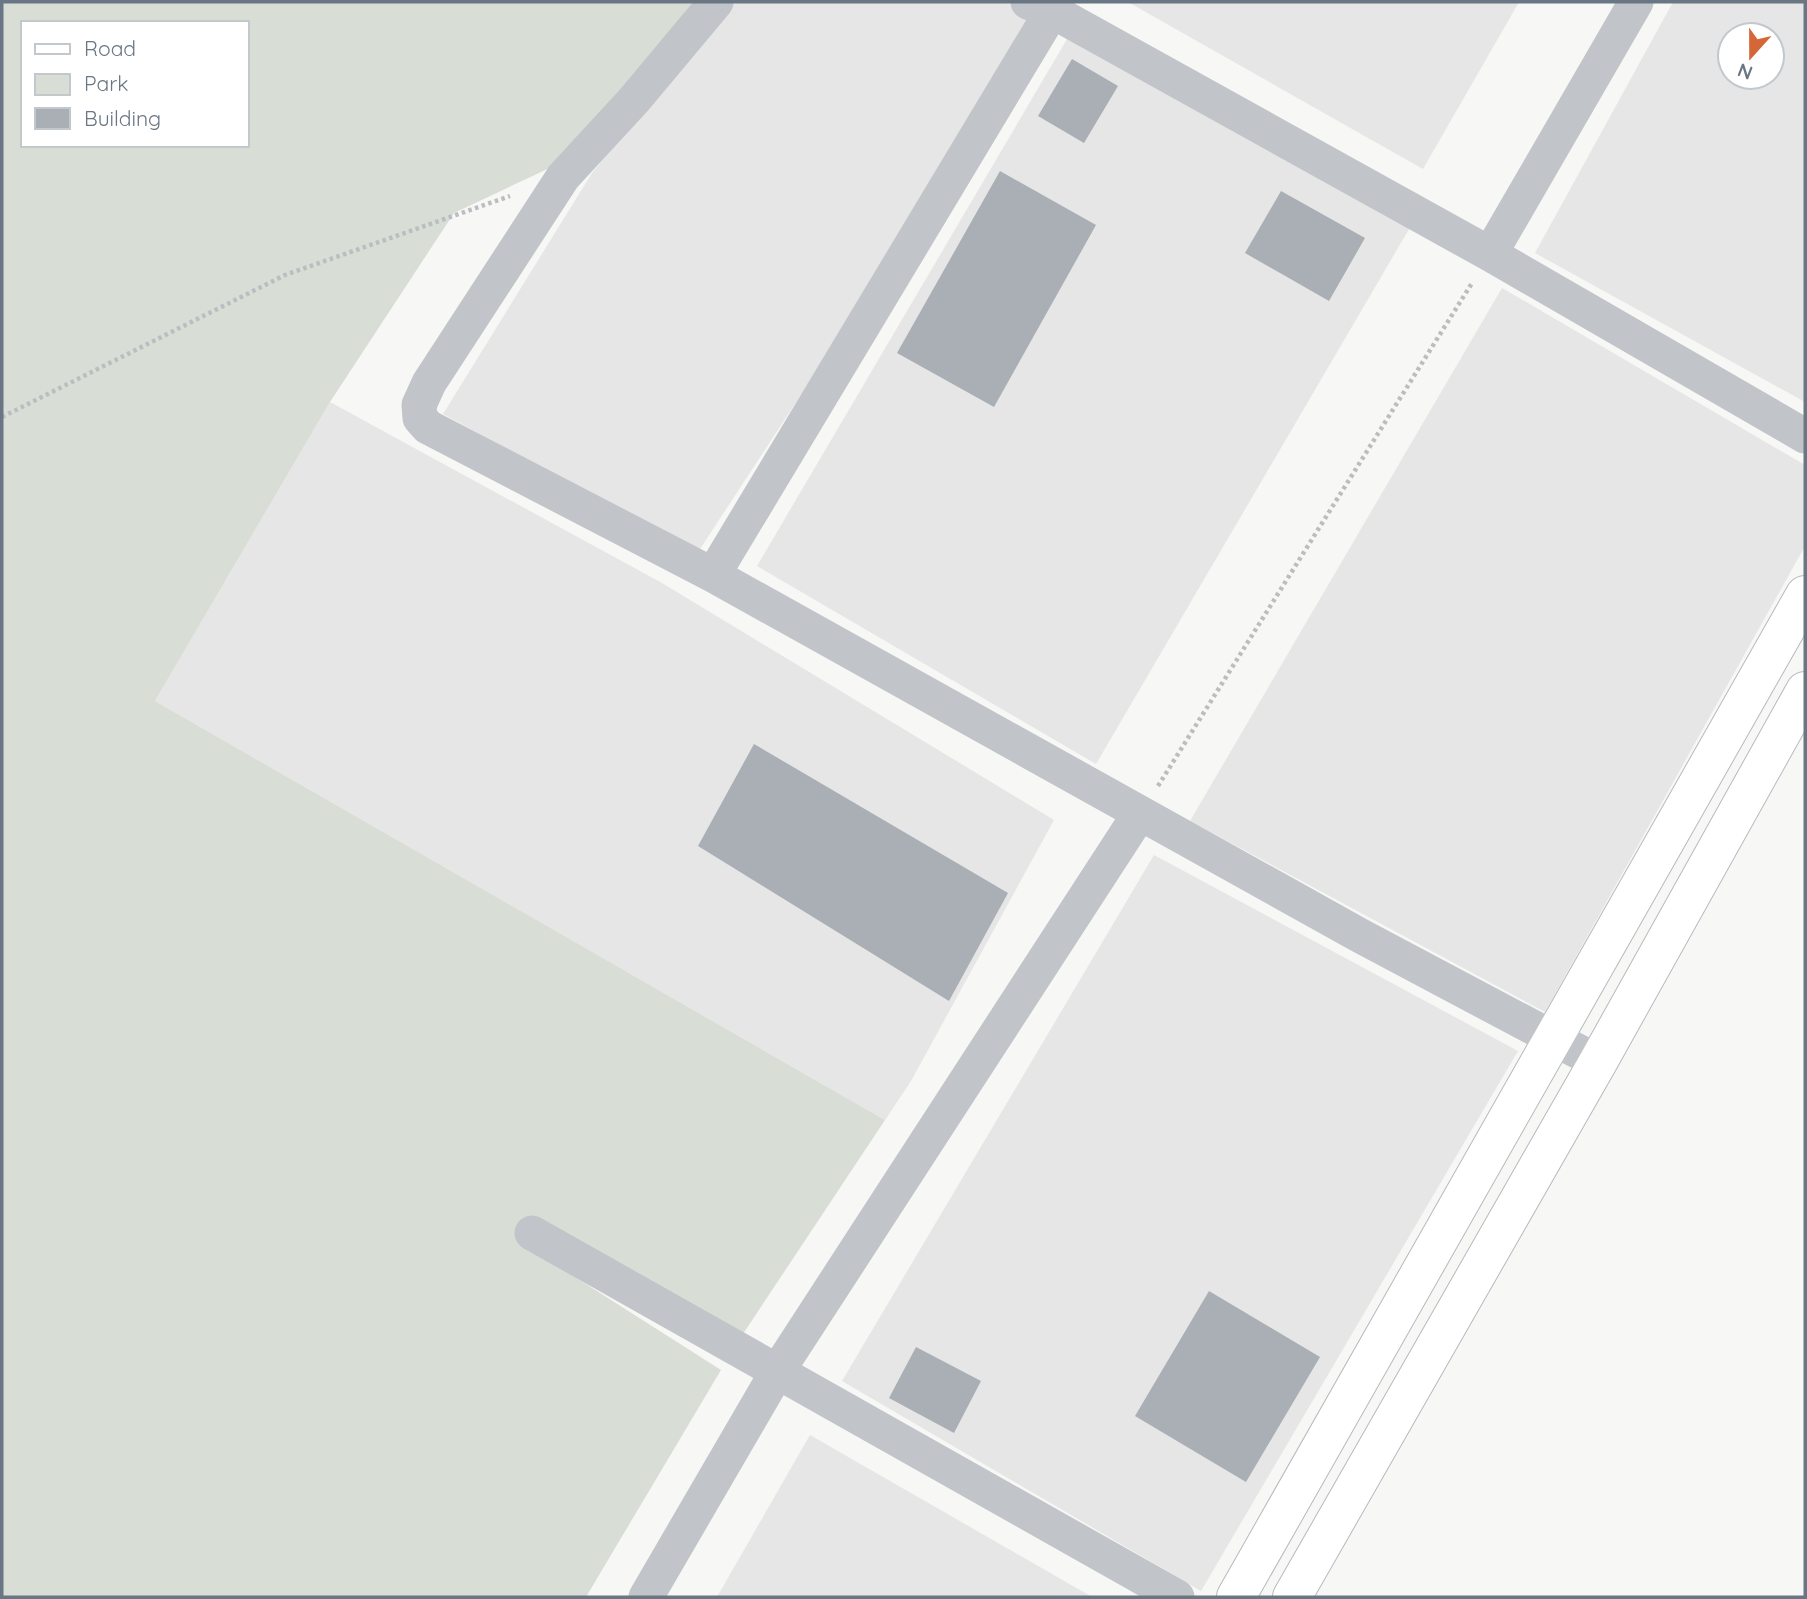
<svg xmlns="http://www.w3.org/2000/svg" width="1807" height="1599" font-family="Quicksand,sans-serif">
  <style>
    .built { fill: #e5e6e5; fill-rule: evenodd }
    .green { fill: #d8ded6; fill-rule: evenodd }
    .building { fill: #a9afb5 }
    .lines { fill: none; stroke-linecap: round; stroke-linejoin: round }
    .secondary-casing { stroke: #b6babe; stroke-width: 40 }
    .path { stroke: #bbbdc0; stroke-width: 4.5; stroke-dasharray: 3.5 3.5; stroke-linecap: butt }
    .street { stroke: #c1c4c8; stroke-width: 35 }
    .secondary { stroke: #fff; stroke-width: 38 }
  </style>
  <rect width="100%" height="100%" fill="#f7f7f5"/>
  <path class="built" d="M729 2H1025L1052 11 698 552 443 414 592 173Z
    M1128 2H1519L1423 169Z
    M1673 2H1805V402L1535 253ZM1772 35V77H1730V35Z
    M1070 34 1412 224 1096 764 757 566Z
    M1502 288 1805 465V546L1545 1012 1190 821Z
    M330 402 662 583 1054 820 911 1081 885 1120 155 701Z
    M1154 855 1518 1051 1201 1591 842 1381Z
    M810 1435 1092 1597H717Z"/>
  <path class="green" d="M2 2H728L588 150 454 213 330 402 155 701 885 1120 735 1346 520 1242 721 1370 586 1597H2ZM23 23H247V145H23Z"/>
  <path class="building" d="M1072 59 1118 86 1084 143 1038 116Z
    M1000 171 1096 225 994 407 897 353Z
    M1281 191 1365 238 1329 301 1245 253Z
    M754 744 1008 893 949 1001 698 846Z
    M1209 1291 1320 1357 1246 1482 1135 1416Z
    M916 1347 981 1381 954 1433 889 1398Z"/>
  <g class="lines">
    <g class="secondary-casing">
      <path id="secondary" d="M1236 1597 1805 595
        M1292 1597 1598 1062 1805 691"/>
    </g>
    <path class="path" d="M2 417 285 275 510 196
      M1158 786 1472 283"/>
    <path class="street" d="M716 2 634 100 563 177 429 383 419 405 420 418 428 427 713 575 1359 935 1598 1062
      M1028 2 1052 11 1490 254 1805 436
      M1490 254 1636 2
      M713 575 1052 11
      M532 1233 1177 1597
      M646 1597 777 1372 1140 813"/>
    <use href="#secondary" class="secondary"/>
  </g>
  <rect width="1807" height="1599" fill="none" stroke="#697683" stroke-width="7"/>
  <rect x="21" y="21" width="228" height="126" fill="#ffffff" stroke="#c3c8cd" stroke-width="2"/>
  <rect x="35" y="44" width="35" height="10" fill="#ffffff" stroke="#c3c8cd" stroke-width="2"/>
  <text x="84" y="56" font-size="21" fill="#697683">Road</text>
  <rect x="35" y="74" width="35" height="21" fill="#d8ded6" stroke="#c3c8cd" stroke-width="2"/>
  <text x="84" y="91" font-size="21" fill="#697683">Park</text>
  <rect x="35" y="108" width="35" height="21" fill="#a9afb5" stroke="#c3c8cd" stroke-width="2"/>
  <text x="84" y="126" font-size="21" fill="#697683">Building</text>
  <g transform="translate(1751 56) rotate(201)"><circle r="33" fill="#ffffff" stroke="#c3c8cd" stroke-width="2"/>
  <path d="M0-5L12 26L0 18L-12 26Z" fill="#d46638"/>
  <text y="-10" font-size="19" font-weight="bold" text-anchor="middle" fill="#697683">N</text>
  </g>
</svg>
